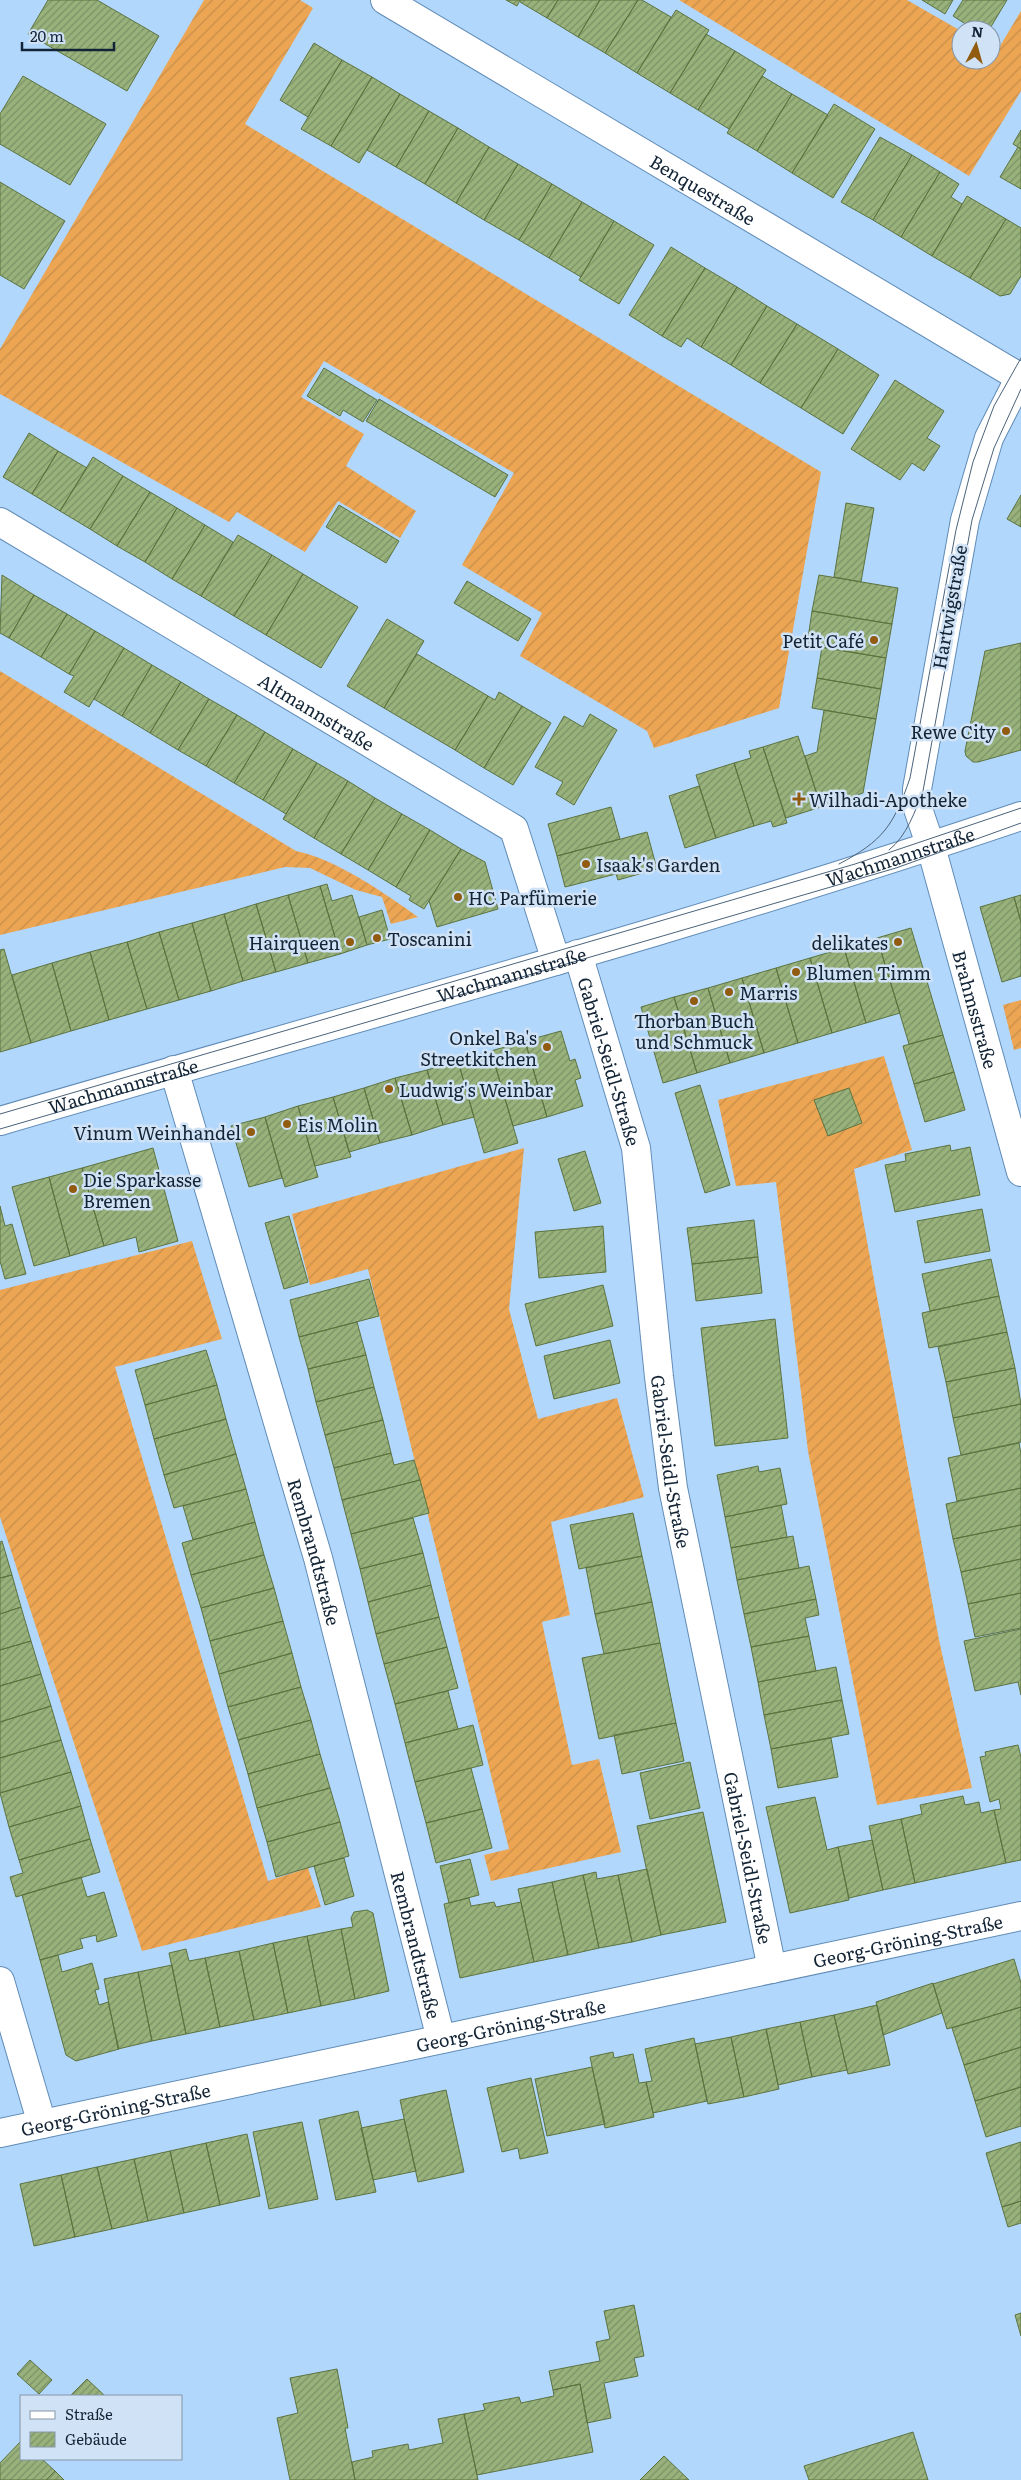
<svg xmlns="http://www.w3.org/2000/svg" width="1021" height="2480" font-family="Literata,serif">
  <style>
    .garden { fill: url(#garden-furrows) }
    .building { fill: url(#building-hatch); stroke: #5c733f }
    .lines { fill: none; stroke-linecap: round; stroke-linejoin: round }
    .minor-casing { stroke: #608cb7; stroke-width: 30 }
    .minor { stroke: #fff; stroke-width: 28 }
    .tram { stroke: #4a637b; stroke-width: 1 }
    .poi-dot { fill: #915b10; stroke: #d0e2f5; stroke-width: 2 }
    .labels { text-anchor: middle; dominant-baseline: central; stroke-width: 5; stroke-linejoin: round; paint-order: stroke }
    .street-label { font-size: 18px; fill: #122435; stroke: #d0e2f5 }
    .poi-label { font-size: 18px; fill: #122435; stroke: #d0e2f5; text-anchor: start }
  </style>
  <defs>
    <pattern id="garden-furrows" width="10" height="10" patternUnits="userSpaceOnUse" patternTransform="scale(1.25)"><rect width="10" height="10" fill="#eba553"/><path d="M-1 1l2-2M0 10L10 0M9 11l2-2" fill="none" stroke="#c88e49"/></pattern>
    <pattern id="building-hatch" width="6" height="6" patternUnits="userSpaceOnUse" patternTransform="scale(1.25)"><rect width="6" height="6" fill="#99b27b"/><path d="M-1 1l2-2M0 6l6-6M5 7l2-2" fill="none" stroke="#7b9166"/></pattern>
  </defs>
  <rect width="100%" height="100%" fill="#b2d7fc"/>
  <path class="garden" d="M204 0H300L313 8 245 124 821 472 779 708 654 748 647 731 520 656 542 613 462 565 514 473 324 361 301 397 364 434 346 466 416 511 400 538 338 501 305 552 237 512 229 522 0 394V349Z
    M679 0H907L961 31V60H991V48L997 51 1021 11V91L969 176Z
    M0 671 296 851C334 858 386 894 418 917L391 924 382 897 356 890 310 868 285 867 0 935Z
    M1021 1000V1048L1014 1050 1003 1005Z
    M884 1056 912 1150 854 1169 939 1640 972 1788 877 1805 808 1451 776 1182 736 1186 718 1100Z
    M524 1148 509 1309 538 1419 617 1398 644 1497 551 1522 570 1615 542 1622 572 1765 599 1759 621 1852 491 1881 484 1855 509 1849 368 1269 310 1285 292 1214Z
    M192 1241 222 1339 115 1367 268 1881 308 1868 321 1907 142 1951 0 1517V1290Z"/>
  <path class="building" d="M48 0H97L159 36 127 91 28 34Z
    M506 0H520L517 6Z
    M520 0H558L547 18 520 2Z
    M558 0H600L578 37 547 18Z
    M600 0H638L605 53 578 37Z
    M638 0H642L671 17 637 73 605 53Z
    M922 0H953L945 14Z
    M963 0H1007L989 30H975L953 16Z
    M676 10 709 30 670 93 637 73Z
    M706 34 735 51 698 110 670 93Z
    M314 43 342 60 308 117 280 100Z
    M735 51 766 70 729 129 698 110Z
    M342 60 372 77 331 146 301 129Z
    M23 76 106 124 70 185 0 144V114Z
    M762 76 792 94 757 151 727 133Z
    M372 77 400 94 359 163 331 146Z
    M400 94 429 111 396 167 367 150Z
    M792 94 828 115 792 173 757 151Z
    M834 104 875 129 833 198 792 173Z
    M429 111 458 128 425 184 396 167Z
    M458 128 489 147 456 203 425 184Z
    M1021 130V149L1013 144Z
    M880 137 912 155 873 220 841 202Z
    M489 147 518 164 484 220 456 203Z
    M1018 147 1021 149V189L1000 177Z
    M912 155 940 172 901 237 873 220Z
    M518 164 552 184 519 240 484 220Z
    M940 172 959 184 951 197 962 204 932 256 901 237Z
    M0 182 65 221 24 289 0 275Z
    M552 184 582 202 549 258 519 240Z
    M967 196 1006 219 970 278 932 256Z
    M582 202 614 221 581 277 549 258Z
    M1006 219 1021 228V276L1010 294 1000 296 970 278Z
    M614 221 654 245 619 304 579 280Z
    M671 247 705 268 662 336 629 315Z
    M705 268 737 287 701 347 687 338 681 347 662 336Z
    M737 287 767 306 731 365 701 347Z
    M767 306 797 324 760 383 731 365Z
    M797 324 838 349 801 408 760 383Z
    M838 349 879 375 843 434 801 408Z
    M324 368 377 400 363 422 343 410 340 416 307 396Z
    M895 380 944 411 927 438 940 446 924 471 912 463 900 480 851 449Z
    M379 399 508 475 495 497 366 421Z
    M29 433 58 451 32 494 3 477Z
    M58 451 87 468 60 511 32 494Z
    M93 457 123 476 90 529 60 511Z
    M123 476 150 492 117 546 90 529Z
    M150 492 177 508 145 562 117 546Z
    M1021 495V527L1007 519Z
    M846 503 874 508 861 582 834 577Z
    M339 505 399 541 386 563 326 527Z
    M177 508 205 525 172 579 145 562Z
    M205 525 233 542 201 596 172 579Z
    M238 535 272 555 234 616 201 596Z
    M272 555 303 574 266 635 234 616Z
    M303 574 358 607 321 668 266 635Z
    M2 575 34 595 9 638 0 633Z
    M819 575 898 588 892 624 812 611Z
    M467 581 531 619 518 641 454 603Z
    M34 595 67 614 41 657 9 638Z
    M812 611 892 624 886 658 807 645Z
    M67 614 95 631 69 674 41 657Z
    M387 619 424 641 384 708 347 686Z
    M95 631 124 648 89 707 64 692 74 676 69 674Z
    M1021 643V750L978 762H973L966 756 965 751 985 651Z
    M822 647 886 658 881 689 817 678Z
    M124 648 152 665 122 716 94 699Z
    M417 654 488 696 455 750 384 708Z
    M152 665 181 682 150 733 122 716Z
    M817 678 881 689 876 719 812 708Z
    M181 682 209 699 178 750 150 733Z
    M499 692 522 706 484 768 455 750 488 696 495 700Z
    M209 699 237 715 206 766 178 750Z
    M522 706 551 723 513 785 484 768Z
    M824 710 876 719 863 793 821 807 805 756 817 752Z
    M590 714 617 730 574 805 556 794 563 782 535 767 564 716 583 727Z
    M237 715 265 732 234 783 206 766Z
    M265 732 293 749 263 800 234 783Z
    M798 736 821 807 786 818 763 747Z
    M763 747 787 823 773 827 771 821 754 826 734 763 751 758 749 751Z
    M293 749 317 763 286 814 263 800Z
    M317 763 348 781 314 838 283 819Z
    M734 763 754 826 716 838 696 775Z
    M348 781 375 798 341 854 314 838Z
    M699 786 716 838 685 848 669 796Z
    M375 798 402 814 368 870 341 854Z
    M611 807 620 839 557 856 548 824Z
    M402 814 430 830 396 887 368 870Z
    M430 830 461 849 424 909 409 900 411 896 396 887Z
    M647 832 657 869 618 880 616 874 565 887 557 856Z
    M461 849 485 862 498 909 437 927 429 901Z
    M327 884 332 901 352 895 367 945 340 954 320 886Z
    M320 886 340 954 308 963 288 895Z
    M288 895 308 963 276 972 256 904Z
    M1021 895V922L1014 897Z
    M1014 897 1021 922V976L1002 982 980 907Z
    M256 904 276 972 243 981 224 914Z
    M382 910 390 939 367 945 359 917Z
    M224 914 243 981 211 991 192 923Z
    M192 923 211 991 179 1000 159 932Z
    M911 928 943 1035 909 1044 877 938Z
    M159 932 179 1000 147 1009 127 942Z
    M877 938 900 1013 866 1023 844 948Z
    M127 942 147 1009 109 1020 90 952Z
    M844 948 866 1023 832 1033 810 958Z
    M4 949 31 1043 0 1052V950Z
    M90 952 109 1020 71 1031 52 963Z
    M810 958 832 1033 798 1043 776 968Z
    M52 963 71 1031 31 1043 12 975Z
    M776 968 798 1043 764 1053 742 978Z
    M742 978 764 1053 730 1063 708 988Z
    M708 988 730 1063 697 1073 674 997Z
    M674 997 697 1073 663 1083 641 1007Z
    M561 1031 570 1061 575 1059 581 1078 575 1080 583 1106 547 1117 525 1041Z
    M943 1035 954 1072 914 1084 903 1046Z
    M525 1041 547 1117 513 1126 491 1051Z
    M491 1051 518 1143 484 1153 458 1061Z
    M458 1061 474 1117 443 1125 427 1070Z
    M427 1070 443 1125 412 1135 395 1078Z
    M954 1072 965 1110 925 1122 914 1084Z
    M395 1078 412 1135 380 1143 364 1088Z
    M700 1085 730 1185 705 1193 675 1093Z
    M364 1088 380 1143 349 1152 333 1097Z
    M849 1088 862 1123 828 1136 814 1100Z
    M333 1097 351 1157 315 1166 298 1106Z
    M298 1106 318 1177 285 1187 265 1117Z
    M265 1117 282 1178 249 1187 231 1126Z
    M950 1145 951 1151 970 1147 980 1195 895 1212 885 1165 906 1161 905 1154Z
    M153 1148 178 1241 139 1252 136 1237 104 1246 82 1168Z
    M585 1151 601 1203 574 1211 558 1159Z
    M82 1168 104 1246 70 1256 49 1177Z
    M49 1177 70 1256 34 1266 12 1187Z
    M0 1206 5 1226 12 1224 26 1274 5 1279 0 1261Z
    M982 1209 990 1251 925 1263 917 1221Z
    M289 1216 308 1282 284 1289 265 1223Z
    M754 1220 758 1257 692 1264 687 1228Z
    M603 1226 606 1272 539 1278 535 1232Z
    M758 1257 762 1293 696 1301 692 1264Z
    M991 1259 999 1296 930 1311 922 1274Z
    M369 1279 379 1316 299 1337 290 1300Z
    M603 1285 613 1326 536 1346 525 1304Z
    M999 1296 1007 1332 929 1348 922 1313Z
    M775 1319 788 1438 715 1446 701 1328Z
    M357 1322 366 1355 308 1369 299 1337Z
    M1007 1332 1015 1368 946 1382 938 1347Z
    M610 1340 620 1383 554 1399 544 1356Z
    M206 1350 217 1385 145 1405 135 1370Z
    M366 1355 374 1387 316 1402 308 1369Z
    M1015 1368 1021 1404 953 1418 946 1382Z
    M217 1385 226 1419 154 1439 145 1405Z
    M374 1387 383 1420 325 1435 316 1402Z
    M1021 1404V1442L961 1455 953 1418Z
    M226 1419 236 1454 164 1475 154 1439Z
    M383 1420 391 1453 334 1468 325 1435Z
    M1019 1443 1021 1454V1488L957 1501 948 1458Z
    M391 1453 394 1465 414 1460 420 1480 342 1500 334 1468Z
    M236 1454 246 1489 174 1508 164 1475Z
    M758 1466 759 1472 780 1468 787 1504 725 1517 717 1475Z
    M420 1480 429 1513 351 1534 342 1500Z
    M1021 1488V1525L953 1539 946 1504Z
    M246 1489 255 1522 193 1540 183 1506Z
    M781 1505 787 1537 731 1548 725 1517Z
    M633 1513 642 1556 579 1569 570 1525Z
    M413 1518 423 1553 360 1569 351 1534Z
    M255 1522 264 1555 191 1575 182 1543Z
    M1021 1525V1559L961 1572 953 1539Z
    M793 1536 799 1568 737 1580 731 1548Z
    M2 1541 12 1575 0 1578V1542Z
    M423 1553 431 1585 368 1602 360 1569Z
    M264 1555 274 1588 201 1608 191 1575Z
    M642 1556 652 1602 595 1614 586 1568Z
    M1021 1559V1593L968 1604 961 1572Z
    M809 1566 816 1599 744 1614 737 1580Z
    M12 1575 21 1607 0 1614V1578Z
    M431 1585 439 1617 376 1634 368 1602Z
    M274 1588 283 1621 210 1641 201 1608Z
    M1021 1593V1628L975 1637 968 1604Z
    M816 1599 819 1615 805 1618 809 1636 751 1647 744 1614Z
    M652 1602 660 1643 604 1654 595 1614Z
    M21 1607 31 1641 0 1650V1614Z
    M439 1617 447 1647 384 1664 376 1634Z
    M283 1621 292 1653 219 1674 210 1641Z
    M1021 1629V1695L1018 1682 975 1691 964 1641Z
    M809 1636 816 1671 758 1682 751 1647Z
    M31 1641 41 1674 0 1686V1650Z
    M660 1643 676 1723 599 1739 582 1658Z
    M447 1647 458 1688 395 1704 384 1664Z
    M292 1653 301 1687 228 1707 219 1674Z
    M836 1667 842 1700 764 1715 758 1682Z
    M41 1674 51 1706 0 1722V1686Z
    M301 1687 311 1720 238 1740 228 1707Z
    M448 1691 458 1729 405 1743 395 1704Z
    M842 1700 849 1734 771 1749 764 1715Z
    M51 1706 61 1740 0 1758V1722Z
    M311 1720 320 1754 248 1774 238 1740Z
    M676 1723 684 1761 622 1774 614 1735Z
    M473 1725 483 1765 415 1782 405 1743Z
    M831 1738 838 1777 778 1788 771 1749Z
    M61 1740 71 1772 0 1793V1758Z
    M1018 1745 1021 1757V1860L1006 1863 994 1810 1001 1809 999 1799 990 1802 980 1757 986 1756 985 1752Z
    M320 1754 330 1788 257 1808 248 1774Z
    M690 1762 700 1808 650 1819 640 1773Z
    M471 1768 482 1809 426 1823 415 1782Z
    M71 1772 81 1806 9 1827 0 1793Z
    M330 1788 340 1822 267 1842 257 1808Z
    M963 1796 965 1805 979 1802 981 1813 994 1810 1006 1863 915 1883 901 1819 922 1814 920 1805Z
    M815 1797 827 1850 838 1847 849 1900 790 1913 766 1807Z
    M81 1806 90 1839 19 1860 9 1827Z
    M482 1809 492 1848 436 1863 426 1823Z
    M703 1812 726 1922 661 1935 637 1826Z
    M901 1819 915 1883 883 1890 869 1826Z
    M340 1822 349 1856 276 1877 267 1842Z
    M90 1839 100 1872 16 1897 10 1877 23 1873 19 1860Z
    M872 1840 883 1890 849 1898 838 1847Z
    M344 1858 354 1896 325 1905 314 1866Z
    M470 1859 479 1895 449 1903 440 1866Z
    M647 1869 661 1935 632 1942 618 1875Z
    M596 1872 597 1879 618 1875 632 1942 599 1948 583 1875Z
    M583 1875 599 1948 568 1955 552 1882Z
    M81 1877 87 1897 104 1892 117 1936 97 1942 96 1935 80 1939 83 1948 40 1960 22 1895Z
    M552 1882 568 1955 534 1962 518 1889Z
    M469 1898 471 1906 494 1902 496 1907 521 1902 534 1962 460 1978 444 1904Z
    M367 1910 373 1913 389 1991 355 1999 341 1929 353 1927 351 1918 354 1912Z
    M341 1929 355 1999 321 2006 307 1936Z
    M307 1936 321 2006 288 2013 273 1943Z
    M273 1943 288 2013 254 2020 239 1951Z
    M186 1949 189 1961 205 1958 220 2027 186 2034 169 1953Z
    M239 1951 254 2020 220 2027 205 1958Z
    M58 1955 62 1972 92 1963 99 1989 95 1990 99 2005 108 2002 119 2049 76 2061 66 2055 40 1960Z
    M1014 1959 1021 1983V2007L947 2029 933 1984Z
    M172 1965 186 2034 152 2041 138 1972Z
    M138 1972 152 2041 118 2049 104 1979Z
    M933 1983 942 2013 883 2035 876 2002Z
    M877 2005 890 2065 848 2074 834 2015Z
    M1021 2007V2047L964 2065 952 2028Z
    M834 2015 847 2070 812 2077 800 2022Z
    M800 2022 812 2077 778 2085 766 2029Z
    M766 2029 779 2089 744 2097 731 2037Z
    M731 2037 744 2097 708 2104 695 2044Z
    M694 2038 707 2101 653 2113 646 2082 652 2081 645 2049Z
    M1021 2047V2087L975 2101 964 2065Z
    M613 2052 614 2058 633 2054 639 2083 646 2082 654 2117 605 2128 590 2057Z
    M592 2067 605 2124 547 2136 535 2079Z
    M531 2078 548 2153 520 2159 518 2148 502 2152 487 2088Z
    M1021 2087V2126L986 2137 975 2101Z
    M446 2090 464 2172 418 2182 400 2100Z
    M358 2111 376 2192 336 2200 319 2120Z
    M404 2119 416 2171 373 2180 361 2128Z
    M302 2122 318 2199 269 2209 253 2132Z
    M247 2134 260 2196 220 2205 206 2143Z
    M1021 2142V2201L1002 2207 986 2153Z
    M206 2143 220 2205 184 2213 170 2151Z
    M170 2151 184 2213 148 2221 134 2159Z
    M134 2159 148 2221 112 2229 97 2167Z
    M97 2167 112 2229 75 2237 61 2175Z
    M61 2175 75 2237 34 2246 20 2184Z
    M1021 2201V2223L1008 2227 1002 2207Z
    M634 2305 644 2356 634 2358 638 2376 604 2383 611 2418 587 2423 580 2384 553 2390 549 2371 600 2361 596 2342 610 2339 604 2311Z
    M1021 2313V2336L1015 2315Z
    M30 2360 52 2380 39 2394 17 2374Z
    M337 2369 348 2428H345L355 2480H290L277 2418 298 2413 290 2378Z
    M87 2379 105 2396H70Z
    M580 2384 593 2452 477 2475 464 2414 485 2410 483 2404 519 2397 521 2403 554 2396 553 2390Z
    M464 2414 478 2480H355L352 2462 373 2457 372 2451 408 2444 409 2450 443 2443 438 2419Z
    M913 2432 928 2480H809L804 2466Z
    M21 2441V2459H42L55 2471 46 2480H0V2463Z
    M664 2456 689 2480H640Z
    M55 2471 64 2480H46Z"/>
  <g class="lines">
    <g class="minor-casing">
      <g id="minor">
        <path id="s1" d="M385 0 1021 378"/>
        <path id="s2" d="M1021 375 989 438 965 520 917 789V806L931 847 1021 1172"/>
        <path id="s3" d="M0 522 514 829 556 961"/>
        <path id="s4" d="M578 954 636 1148 659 1377 673 1488 772 1969"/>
        <path id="s5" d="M174 1070 318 1558 441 2039"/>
        <path id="s6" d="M0 1121C341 1021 684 930 1021 816"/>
        <path d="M0 1981 42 2124"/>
        <path id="s7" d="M0 2133 1021 1916"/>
      </g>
    </g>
    <use href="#minor" class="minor"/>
    <path class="tram" d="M889 850C907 836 915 811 923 791L972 520 994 448 1021 389
      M839 864C883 841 894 825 910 778L956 530 973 462 994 406 1021 358
      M0 1114 855 864 1021 808
      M0 1129 896 868 1021 823"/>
  </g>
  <g class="poi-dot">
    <circle cx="874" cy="640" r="5"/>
    <circle cx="1006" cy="731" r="5"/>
    <path d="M796.5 791.5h5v5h5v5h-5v5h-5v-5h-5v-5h5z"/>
    <circle cx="586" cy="864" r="5"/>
    <circle cx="458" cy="897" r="5"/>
    <circle cx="377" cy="938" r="5"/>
    <circle cx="350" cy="942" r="5"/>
    <circle cx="898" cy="942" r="5"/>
    <circle cx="796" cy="972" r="5"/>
    <circle cx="729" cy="992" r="5"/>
    <circle cx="694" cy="1001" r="5"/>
    <circle cx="547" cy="1047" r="5"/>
    <circle cx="389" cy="1089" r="5"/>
    <circle cx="287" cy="1124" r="5"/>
    <circle cx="251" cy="1132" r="5"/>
    <circle cx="73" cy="1189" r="5"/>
  </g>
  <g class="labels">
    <g class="street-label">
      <text stroke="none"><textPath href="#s1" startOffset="370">Benquestraße</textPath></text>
      <text transform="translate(949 607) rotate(-80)">Hartwigstraße</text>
      <text stroke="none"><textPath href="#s3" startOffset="369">Altmannstraße</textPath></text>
      <text stroke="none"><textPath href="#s6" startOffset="938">Wachmannstraße</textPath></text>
      <text stroke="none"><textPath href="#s6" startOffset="532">Wachmannstraße</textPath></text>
      <text stroke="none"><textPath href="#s2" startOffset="658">Brahmsstraße</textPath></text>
      <text stroke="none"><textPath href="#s4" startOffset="112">Gabriel-Seidl-Straße</textPath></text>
      <text stroke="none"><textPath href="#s6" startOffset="128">Wachmannstraße</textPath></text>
      <text stroke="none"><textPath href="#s4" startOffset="518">Gabriel-Seidl-Straße</textPath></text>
      <text stroke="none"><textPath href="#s5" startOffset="502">Rembrandtstraße</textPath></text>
      <text stroke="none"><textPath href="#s4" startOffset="922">Gabriel-Seidl-Straße</textPath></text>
      <text stroke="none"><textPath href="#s7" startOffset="928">Georg-Gröning-Straße</textPath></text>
      <text stroke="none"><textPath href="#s5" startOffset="908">Rembrandtstraße</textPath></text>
      <text stroke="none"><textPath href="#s7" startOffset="522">Georg-Gröning-Straße</textPath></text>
      <text stroke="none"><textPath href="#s7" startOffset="118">Georg-Gröning-Straße</textPath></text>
    </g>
    <g class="poi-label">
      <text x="864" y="640" text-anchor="end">Petit Café</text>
      <text x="996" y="731" text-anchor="end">Rewe City</text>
      <text x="809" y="799">Wilhadi-Apotheke</text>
      <text x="596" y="864">Isaak's Garden</text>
      <text x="468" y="897">HC Parfümerie</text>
      <text x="387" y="938">Toscanini</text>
      <text x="340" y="942" text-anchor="end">Hairqueen</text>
      <text x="888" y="942" text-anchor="end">delikates</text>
      <text x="806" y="972">Blumen Timm</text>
      <text x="739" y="992">Marris</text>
      <text x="694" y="1020" text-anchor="middle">Thorban Buch<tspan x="694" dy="21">und Schmuck</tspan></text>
      <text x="537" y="1037" text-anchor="end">Onkel Ba's<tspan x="537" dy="21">Streetkitchen</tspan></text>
      <text x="399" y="1089">Ludwig's Weinbar</text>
      <text x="297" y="1124">Eis Molin</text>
      <text x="241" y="1132" text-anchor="end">Vinum Weinhandel</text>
      <text x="83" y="1179">Die Sparkasse<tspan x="83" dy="21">Bremen</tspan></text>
    </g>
  </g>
  <rect x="20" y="2395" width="162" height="65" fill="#d0e2f5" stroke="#8496a8"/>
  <rect x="30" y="2411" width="25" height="8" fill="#ffffff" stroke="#8496a8"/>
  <text x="65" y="2420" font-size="15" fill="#122435">Straße</text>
  <rect x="30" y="2432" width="25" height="15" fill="url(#building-hatch)" stroke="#8496a8"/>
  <text x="65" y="2445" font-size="15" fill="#122435">Gebäude</text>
  <g transform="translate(976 45) rotate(6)"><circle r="24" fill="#d0e2f5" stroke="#8496a8"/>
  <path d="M0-4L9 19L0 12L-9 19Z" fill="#915b10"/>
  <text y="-8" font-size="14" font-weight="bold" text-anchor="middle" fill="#122435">N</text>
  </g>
  <path d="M22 42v8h92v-8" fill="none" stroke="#122435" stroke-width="2.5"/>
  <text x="30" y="42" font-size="15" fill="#122435" stroke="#d0e2f5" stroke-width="4" paint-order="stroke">20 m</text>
</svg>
